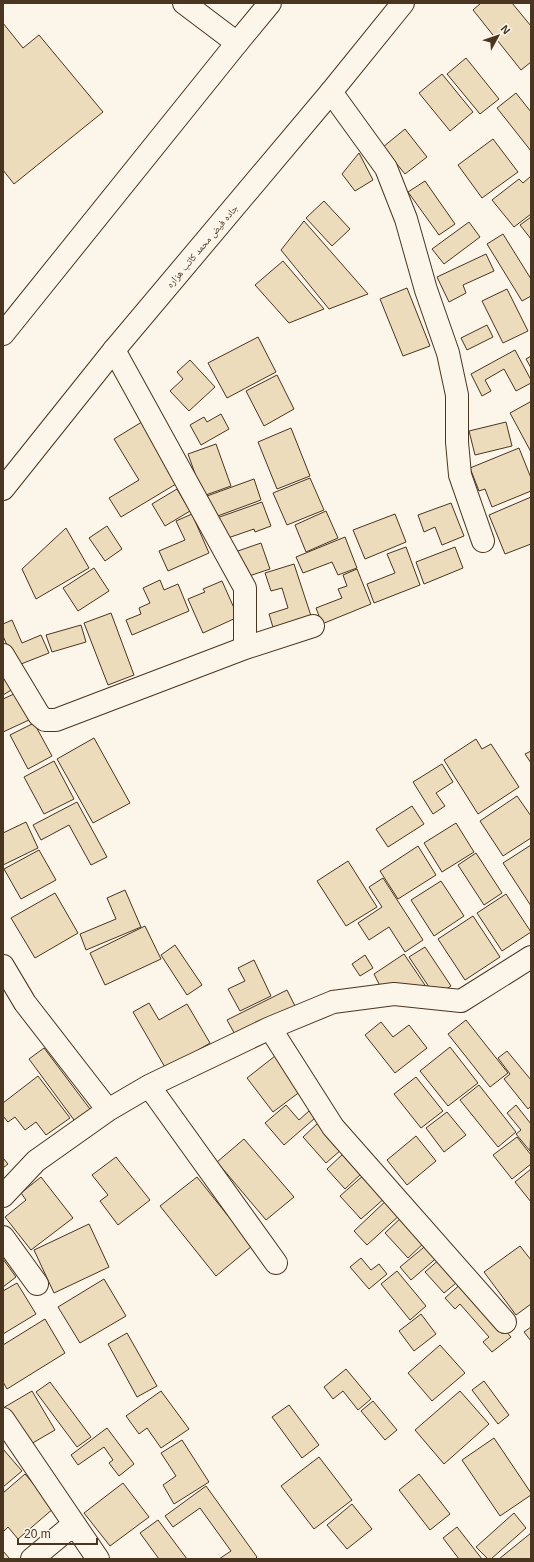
<svg xmlns="http://www.w3.org/2000/svg" width="534" height="1562" font-family="Helvetica,'Noto Naskh Arabic',sans-serif">
  <style>
    .building { fill: #ecdcbc; stroke: #4a3520 }
    .lines { fill: none; stroke-linecap: round; stroke-linejoin: round }
    .minor-casing { stroke: #4a3520; stroke-width: 24 }
    .primary-casing { stroke: #4a3520; stroke-width: 24 }
    .minor { stroke: #fbf6e9; stroke-width: 22 }
    .primary { stroke: #fbf6e9; stroke-width: 22 }
    .labels { text-anchor: middle; dominant-baseline: central; stroke-width: 3; stroke-linejoin: round; paint-order: stroke }
    .street-label { font-size: 10px; fill: #4a3520; stroke: #fbf6e9 }
  </style>
  <rect width="100%" height="100%" fill="#fbf6e9"/>
  <path class="building" d="M481 3H512L531 26V62L521 70 473 10Z
    M3 23 23 48 39 35 103 112 14 184 3 170Z
    M466 58 499 99 480 114 447 74Z
    M442 74 473 112 450 131 419 93Z
    M516 93 531 112V151L497 108Z
    M405 129 427 157 405 174 383 147Z
    M493 139 518 172 482 198 458 165Z
    M359 153 373 180 355 191 342 174Z
    M531 176V214L514 227 492 200 519 179 523 183Z
    M425 181 455 224 439 235 408 192Z
    M324 201 350 229 332 246 306 218Z
    M531 217V239L520 225Z
    M304 221 368 294 329 309 281 250Z
    M469 222 480 237 444 264 432 249Z
    M503 234 531 279V296L522 301 487 244Z
    M486 254 494 271 463 285 466 293 449 302 437 277Z
    M283 261 324 309 289 323 255 285Z
    M407 288 430 346 403 356 380 299Z
    M507 289 528 331 503 343 482 301Z
    M487 325 493 337 467 350 461 338Z
    M258 337 276 372 227 398 208 363Z
    M515 350 531 380V383L516 391 504 369 485 380 491 391 482 396 471 374Z
    M531 356V368L526 359Z
    M190 360 215 387 189 411 170 391 183 379 177 372Z
    M277 375 294 409 264 426 246 391Z
    M530 402 531 404V452L510 413Z
    M221 414 229 429 201 445 190 425 204 417 207 422Z
    M145 420 181 481 121 517 109 498 139 480 114 439Z
    M506 422 512 446 475 455 469 431Z
    M291 428 310 476 277 489 258 442Z
    M216 444 231 486 203 496 188 454Z
    M519 448 531 478V491L492 507 485 489 479 491 470 468Z
    M310 478 324 510 287 525 273 493Z
    M254 479 261 500 215 517 207 496Z
    M177 489 190 511 165 526 152 504Z
    M531 497V544L505 554 489 515Z
    M262 502 271 526 255 532 254 529 222 540 214 519Z
    M451 503 464 536 442 545 435 527 424 532 418 515Z
    M326 511 338 538 306 552 295 525Z
    M192 514 209 553 168 571 159 551 185 540 176 521Z
    M395 514 406 542 365 559 353 530Z
    M107 526 122 549 105 561 89 538Z
    M66 528 89 568 36 599 22 569Z
    M345 537 357 568 338 575 332 562 303 573 296 557Z
    M261 543 270 569 243 578 235 552Z
    M406 547 420 585 374 603 367 584 395 573 387 554Z
    M455 547 463 568 424 584 416 562Z
    M294 564 313 622 275 634 269 614 288 608 282 588 271 591 265 573Z
    M94 568 109 591 78 611 63 588Z
    M357 569 371 604 322 624 316 608 342 598 338 589 347 586 343 575Z
    M160 580 164 590 178 584 189 611 132 635 126 620 141 614 139 608 150 603 143 588Z
    M222 581 238 617 203 633 188 599 205 592 203 589Z
    M111 613 134 675 108 685 84 623Z
    M12 620 22 643 41 635 49 653 16 666 3 636V624Z
    M81 625 86 642 52 652 46 635Z
    M3 673 13 689 3 695Z
    M16 693 29 720 3 732V699Z
    M34 723 52 756 28 769 10 735Z
    M94 738 130 803 93 823 57 759Z
    M476 739 482 749 491 744 519 787 478 814 444 760Z
    M531 751V763L525 754Z
    M54 761 74 799 44 814 24 777Z
    M442 764 453 782 436 793 445 806 433 814 413 782Z
    M517 796 531 816V838L503 856 480 821Z
    M77 802 107 857 91 865 69 825 41 840 33 825Z
    M412 806 424 824 388 847 376 829Z
    M26 822 38 848 3 865V833Z
    M456 823 474 852 442 872 424 843Z
    M531 845V906L503 863Z
    M418 846 436 875 398 899 380 871Z
    M39 850 56 880 21 899 4 869Z
    M476 853 502 893 484 905 458 865Z
    M348 861 377 907 346 926 317 881Z
    M383 878 423 940 405 952 389 927 369 940 358 923 382 907 369 887Z
    M441 881 464 916 434 936 411 900Z
    M125 890 141 927 86 950 80 934 116 919 107 898Z
    M55 893 78 933 35 958 11 918Z
    M506 894 531 932 502 951 477 913Z
    M473 916 500 957 465 980 438 939Z
    M145 926 161 959 105 985 90 953Z
    M175 945 202 985 187 995 161 955Z
    M425 947 451 986 435 996 409 957Z
    M404 954 431 994 383 992 374 974Z
    M365 955 373 968 360 976 352 964Z
    M254 960 271 996 240 1011 228 989 245 981 238 968Z
    M287 990 296 1008 237 1038 227 1020Z
    M149 1003 159 1020 187 1004 210 1043 166 1069 133 1012Z
    M466 1020 508 1073 490 1087 448 1034Z
    M381 1022 393 1037 409 1025 427 1048 395 1073 365 1035Z
    M450 1047 478 1083 448 1106 420 1071Z
    M44 1048 93 1113 77 1124 29 1059Z
    M507 1051 531 1080V1106L528 1109 504 1079 510 1074 498 1058Z
    M275 1056 301 1091 273 1112 247 1078Z
    M38 1076 70 1118 46 1135 36 1122 25 1130 15 1117 8 1122 3 1116V1103Z
    M416 1077 443 1111 421 1128 394 1094Z
    M479 1085 516 1132 498 1147 460 1100Z
    M286 1105 299 1120 309 1111 315 1118 284 1145 265 1123Z
    M516 1105 531 1124 530 1151 516 1134 521 1130 507 1113Z
    M447 1112 466 1135 444 1152 426 1128Z
    M318 1123 341 1150 326 1163 303 1137Z
    M416 1136 436 1161 407 1185 387 1160Z
    M517 1137 531 1155V1164L512 1179 493 1155Z
    M244 1139 294 1197 266 1220 217 1162Z
    M344 1153 362 1173 345 1189 327 1169Z
    M116 1157 150 1200 118 1225 100 1201 108 1195 92 1175Z
    M3 1158 8 1164 3 1168Z
    M531 1169V1202L515 1182Z
    M365 1174 386 1197 361 1219 340 1196Z
    M41 1177 73 1218 31 1250 5 1217 26 1200 21 1193Z
    M197 1177 252 1246 216 1276 160 1206Z
    M389 1198 402 1213 367 1245 354 1231Z
    M403 1216 426 1241 408 1258 385 1233Z
    M89 1224 109 1267 54 1293 34 1250Z
    M429 1243 440 1255 411 1280 400 1267Z
    M520 1246 531 1260V1304L516 1315 484 1272Z
    M442 1257 461 1279 444 1293 425 1272Z
    M361 1258 371 1270 379 1264 387 1274 369 1289 350 1267Z
    M3 1259 16 1277 3 1287Z
    M397 1271 426 1306 410 1320 381 1284Z
    M104 1279 126 1316 80 1343 58 1307Z
    M463 1282 511 1337 492 1352 483 1342 489 1337 460 1304 455 1309 445 1298Z
    M17 1283 36 1314 3 1334V1291Z
    M421 1314 436 1334 414 1351 399 1331Z
    M45 1319 65 1353 7 1389 3 1382V1345Z
    M531 1327V1341L524 1332Z
    M127 1333 157 1386 137 1397 108 1344Z
    M440 1345 465 1373 432 1401 408 1373Z
    M346 1369 371 1399 358 1410 343 1391 333 1399 324 1387Z
    M484 1381 509 1415 498 1424 472 1390Z
    M50 1382 91 1437 77 1447 36 1392Z
    M32 1391 55 1430 24 1448 3 1411V1408Z
    M161 1391 189 1429 161 1448 147 1428 139 1434 126 1416Z
    M460 1391 489 1424 444 1464 415 1430Z
    M373 1401 397 1430 385 1440 361 1411Z
    M289 1405 319 1445 302 1458 272 1417Z
    M107 1428 134 1464 119 1476 109 1463 113 1460 104 1447 78 1465 71 1455Z
    M494 1438 531 1493V1495L500 1516 462 1460Z
    M182 1440 209 1482 174 1504 163 1485 176 1476 161 1453Z
    M3 1449 22 1471 3 1487Z
    M319 1457 352 1500 314 1529 281 1486Z
    M25 1474 54 1508 18 1539 8 1527 3 1532V1493Z
    M419 1474 450 1514 430 1530 399 1490Z
    M123 1483 149 1517 110 1546 84 1513Z
    M206 1486 257 1557 255 1559H219L231 1551 200 1508 173 1527 165 1516Z
    M352 1504 372 1529 347 1549 327 1525Z
    M514 1513 526 1528 491 1559H488L476 1547Z
    M158 1520 187 1559H159L140 1533Z
    M457 1527 482 1559H459L443 1538Z
    M531 1533V1559H499Z
    M3 1551 10 1559H3Z"/>
  <g class="lines">
    <g class="minor-casing">
      <path id="minor" d="M184 3 237 43
        M331 92 386 168 406 219 426 290 448 353 457 395V442L460 475 483 541
        M114 350 245 588V648
        M3 655 39 715 45 720H56L245 648 313 626
        M3 966 25 1003 108 1110
        M270 1028 333 1127 505 1322
        M149 1086 276 1263
        M3 1196 36 1161 108 1110 149 1086 270 1028 333 1002 394 994 461 1001 531 957
        M3 1237 37 1284
        M3 1419 98 1559
        M32 1559 74 1524"/>
    </g>
    <g class="primary-casing">
      <path id="primary" d="M3 334 237 43 270 3
        M3 489 114 350 331 92 403 3"/>
    </g>
    <use href="#minor" class="minor"/>
    <use href="#primary" class="primary"/>
  </g>
  <g class="labels">
    <g class="street-label">
      <text transform="translate(202 246) rotate(-50)">جاده فیض محمد کاتب هزاره</text>
    </g>
  </g>
  <rect width="534" height="1562" fill="none" stroke="#4a3520" stroke-width="8"/>
  <g transform="translate(498 36) rotate(50)" stroke="#fbf6e9" stroke-width="3" paint-order="stroke">
  <path d="M0-3L7 15L0 10L-7 15Z" fill="#4a3520"/>
  <text y="-6" font-size="11" font-weight="bold" text-anchor="middle" fill="#4a3520">N</text>
  </g>
  <path d="M18 1538v6h79v-6" fill="none" stroke="#4a3520" stroke-width="2"/>
  <text x="24" y="1538" font-size="12" fill="#4a3520" stroke="#fbf6e9" stroke-width="3" paint-order="stroke">20 m</text>
</svg>
